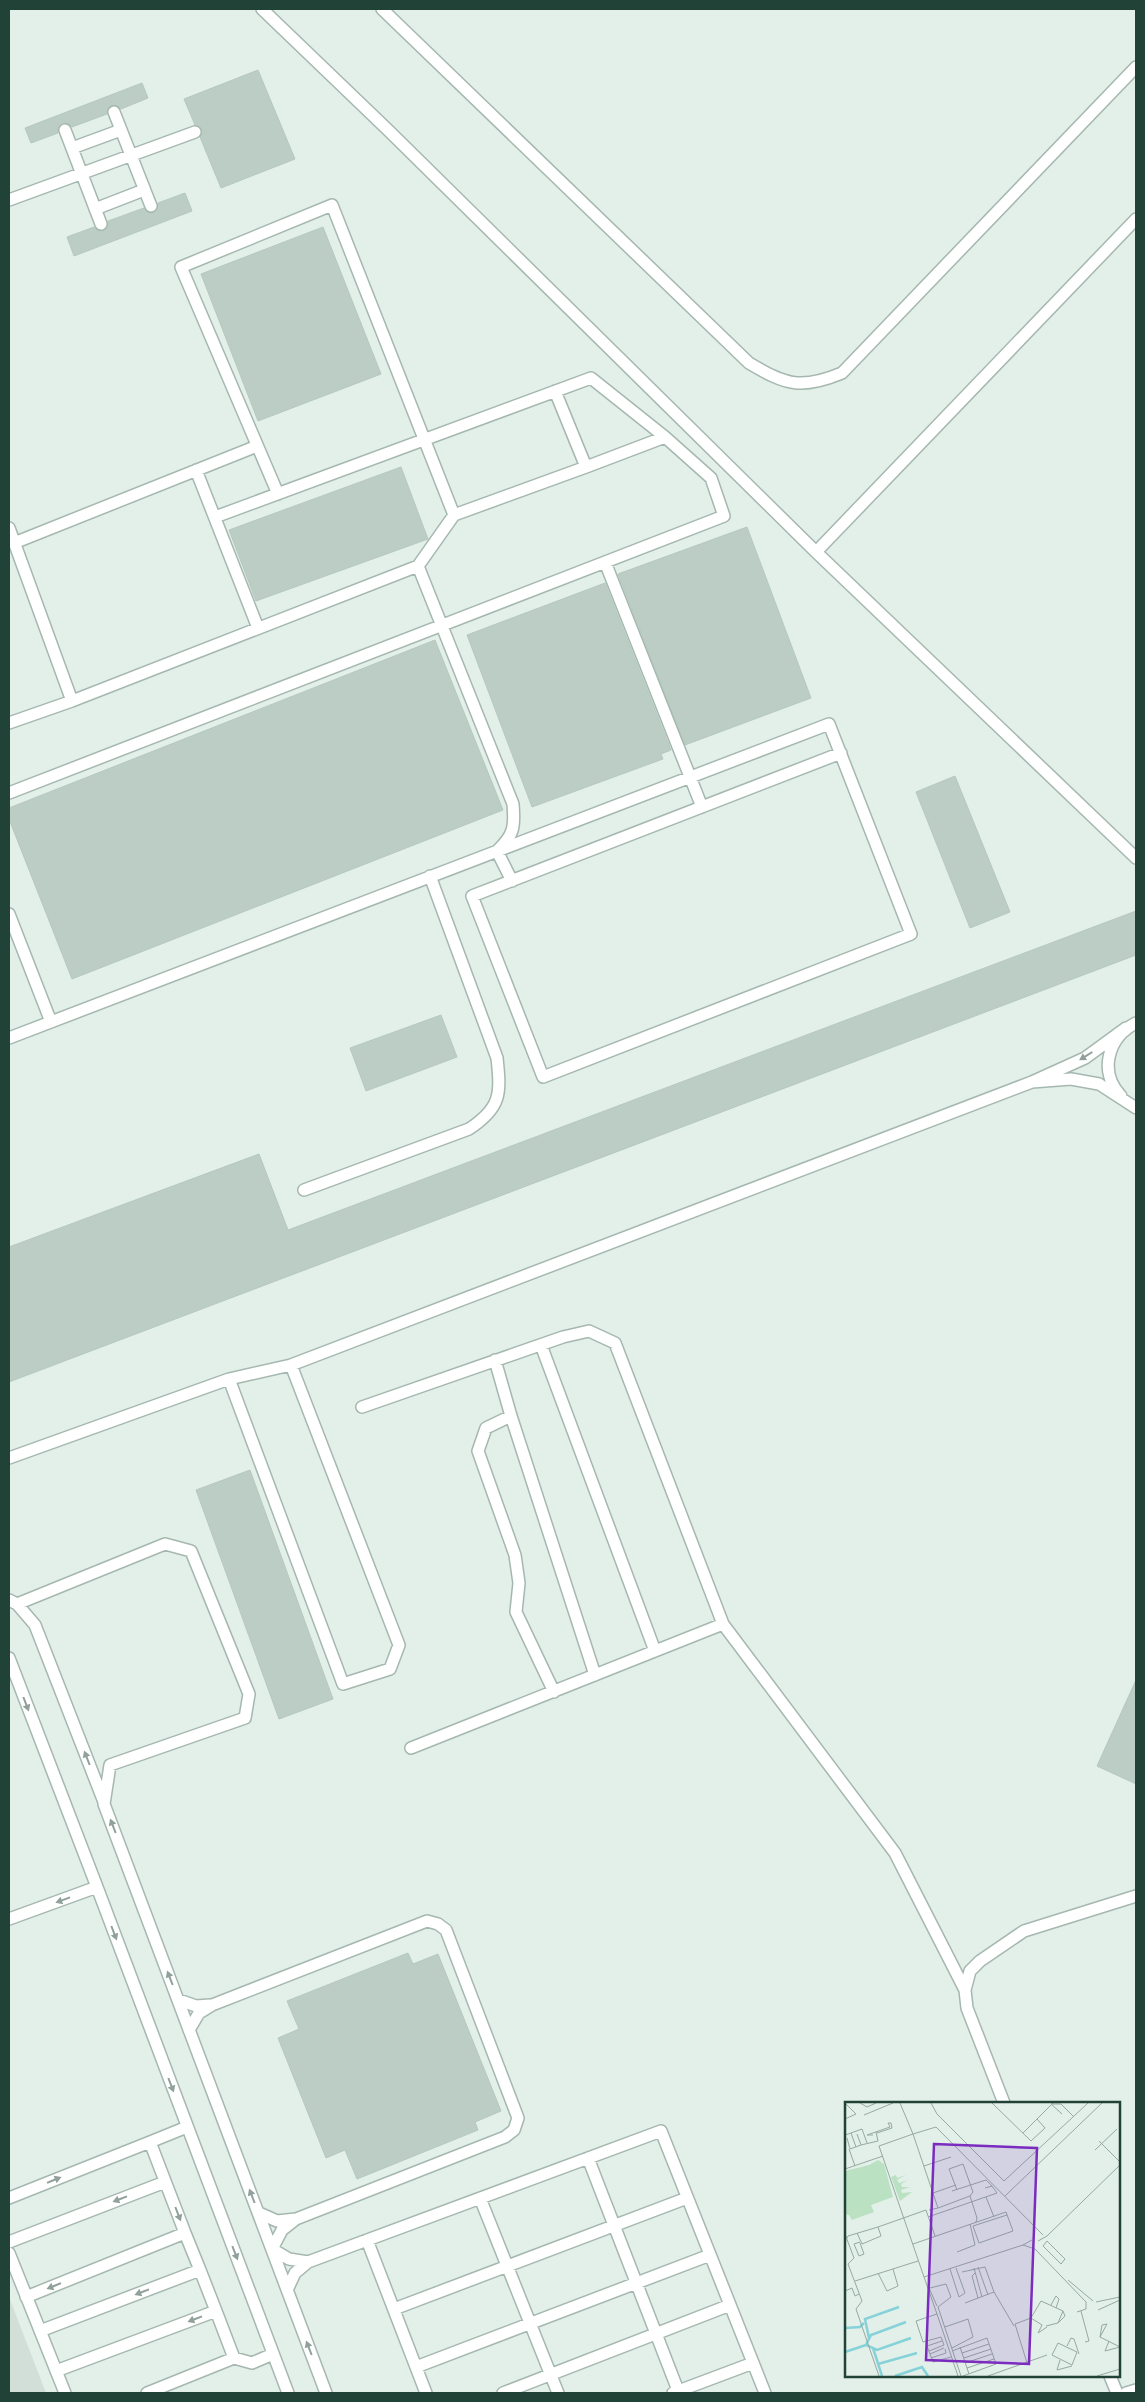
<svg xmlns="http://www.w3.org/2000/svg" width="1145" height="2402" font-family="Commissioner,sans-serif">
  <style>
    .built { fill: #d1dfd8 }
    .building { fill: #bbcdc4; stroke: #b5c9bf }
    .lines { fill: none; stroke-linecap: round; stroke-linejoin: round }
    .lane-casing { stroke: #a5b8b0; stroke-width: 14 }
    .lane { stroke: #fff; stroke-width: 11 }
    .oneway { fill: #90a09b }
    .inset-river { fill: none; stroke: #86d2d9; stroke-width: 2.5 }
    .inset-road { fill: none; stroke: #95aaa2; stroke-width: 1 }
    .view { fill: #7b2cbf; fill-opacity: 0.15; stroke: #7b2cbf; stroke-width: 2.5 }
    .inset-edge { fill: none; stroke: #204237; stroke-width: 2.5 }
  </style>
  <rect width="100%" height="100%" fill="#e3efe9"/>
  <path class="built" d="M9 2297 46 2393H9Z"/>
  <path class="building" d="M258 70 295 159 221 188 200 137 202 129 195 125 184 99Z
    M142 83 148 98 121 109 112 105 108 108 107 114 72 127 67 123H62L58 128V133L31 143 25 128Z
    M185 193 192 211 74 256 67 237 94 227 97 230 103 231 107 228 108 221 144 208 147 212 153 213 157 210 158 203Z
    M323 227 381 374 258 421 201 274Z
    M401 467 428 539 256 601 229 530Z
    M747 527 811 698 685 745 618 574Z
    M605 583 671 750 661 754 663 759 532 807 467 635Z
    M435 640 503 810 72 979 9 819V808Z
    M955 776 1010 912 970 928 916 792Z
    M1136 911V955L9 1382V1247L259 1154 288 1230Z
    M441 1015 457 1057 366 1091 350 1048Z
    M250 1470 333 1699 279 1719 196 1490Z
    M1136 1680V1784L1097 1766Z
    M408 1953 413 1964 438 1954 501 2111 475 2122 478 2130 357 2179 345 2150 326 2158 278 2038 299 2029 287 2001Z"/>
  <g class="lines">
    <g class="lane-casing">
      <path id="lane" d="M262 9 388 130 816 552 1136 858
        M382 9 749 363C786 385 801 390 842 373L1136 67
        M114 112 151 206
        M65 130 101 224
        M72 148 121 130
        M9 200 195 132
        M95 209 144 190
        M196 470 258 628
        M278 494 181 267 332 205 454 515 418 566 513 804C515 827 514 835 497 851L512 881
        M454 515 586 467 555 391
        M215 517 591 378 665 437
        M9 528 72 701 9 723
        M14 543 257 446
        M816 552 1136 219
        M605 562 702 807
        M72 701 418 566
        M9 793 724 516 711 478 665 437 586 467
        M9 914 51 1022
        M1126 1028 1085 1058 1032 1082 1071 1079 1099 1084 1136 1108
        M9 1038 829 724 911 934 543 1077 472 896 841 753
        M1121 1096C1098 1072 1108 1037 1136 1023
        M304 1190 469 1129C501 1108 501 1094 497 1058L430 876
        M541 1345 655 1651
        M495 1360 511 1416 595 1675
        M229 1379 343 1684 390 1669 399 1645 291 1365
        M362 1407 563 1337 589 1331 615 1343 723 1624 895 1853 965 1990
        M511 1416 486 1428 478 1451 515 1555 519 1583 516 1612 554 1692
        M9 1458 229 1379 291 1365 1032 1082
        M9 1600 17 1604 35 1625 104 1802
        M17 1604 165 1544 191 1551 249 1694 245 1718 110 1765 104 1804 326 2393
        M9 1658 97 1887 9 1919
        M411 1748 723 1624
        M97 1887 288 2393
        M179 2000 196 2006 210 2005
        M189 2030 199 2013 212 2005 427 1921 438 1924 446 1930 518 2118 514 2130 505 2137 296 2219 282 2230 272 2249 289 2259 308 2262
        M1004 2103 967 2008 965 1990 970 1971 980 1961 1024 1931 1136 1896
        M150 2142 187 2127
        M588 2158 679 2393
        M9 2198 150 2142 185 2233 26 2297
        M480 2198 558 2393
        M259 2213 277 2221 296 2219
        M367 2240 426 2393
        M9 2242 165 2182
        M9 2253 65 2393
        M287 2290 295 2273 308 2262 661 2131 765 2393
        M394 2309 687 2198
        M216 2311 234 2358
        M40 2331 200 2270 185 2233
        M416 2367 710 2255
        M56 2371 216 2311 200 2270
        M1110 2376 1117 2393
        M147 2393 234 2358 252 2363 273 2354
        M503 2393 730 2305
        M673 2393 753 2363
        M1126 2393 1136 2390"/>
    </g>
    <use href="#lane" class="lane"/>
  </g>
  <defs><path id="oneway-solid" d="M-6-.8H1V-3.2L6.5 0L1 3.2V.8H-6Z" transform="scale(1.25)"/></defs>
  <g class="oneway">
    <use href="#oneway-solid" transform="translate(1086 1056) rotate(148)"/>
    <use href="#oneway-solid" transform="translate(26 1704) rotate(69)"/>
    <use href="#oneway-solid" transform="translate(87 1758) rotate(-111)"/>
    <use href="#oneway-solid" transform="translate(113 1826) rotate(-111)"/>
    <use href="#oneway-solid" transform="translate(63 1900) rotate(160)"/>
    <use href="#oneway-solid" transform="translate(114 1933) rotate(69)"/>
    <use href="#oneway-solid" transform="translate(170 1978) rotate(-111)"/>
    <use href="#oneway-solid" transform="translate(171 2085) rotate(69)"/>
    <use href="#oneway-solid" transform="translate(54 2180) rotate(-22)"/>
    <use href="#oneway-solid" transform="translate(252 2196) rotate(-111)"/>
    <use href="#oneway-solid" transform="translate(120 2199) rotate(159)"/>
    <use href="#oneway-solid" transform="translate(178 2214) rotate(69)"/>
    <use href="#oneway-solid" transform="translate(235 2253) rotate(69)"/>
    <use href="#oneway-solid" transform="translate(54 2286) rotate(158)"/>
    <use href="#oneway-solid" transform="translate(142 2292) rotate(159)"/>
    <use href="#oneway-solid" transform="translate(195 2319) rotate(159)"/>
    <use href="#oneway-solid" transform="translate(309 2348) rotate(-111)"/>
  </g>
  <g transform="translate(845 2102)">
    <rect width="275" height="275" fill="#e3efe9"/>
    <path d="M33 58 39 62 48 95 26 103 29 110 7 118 4 113 0 112V69L24 63ZM51 73 52 76 61 73 52 78 54 81 63 78 56 82 57 85H65L56 88 57 91 67 90 55 99 46 75Z" fill="#bae2c2"/>
    <path class="inset-river" d="M61 220 26 233 21 243 32 248 66 236M0 226 15 225 19 221M24 236 20 217 54 205M28 246 37 274M0 250 21 243M33 262 72 251M50 274 77 265 83 274"/>
    <path class="inset-road" d="M0 1 11 12 0 17M15 1 22 5 31 1M55 1 68 32 34 44 79 175 178 143M86 1 92 12 159 79 243 1M147 1 186 39 200 26 192 17M217 12 206 2H216L229 15M19 13 48 1M6 31 17 27 22 41M178 31 208 1M12 32 16 43 33 39 31 30M0 33 6 31 11 45M28 33H22L45 25 43 21H46L47 26 32 31M2 36 5 47 16 43M254 39 275 60M4 47 10 64M250 48 272 27M79 64 106 55M0 67 38 54M112 88 104 67 118 62 128 90 125 94 132 116 131 120M107 89 141 78 147 84M88 91 111 83M160 94 257 1M141 95 149 115M93 106 125 94M84 108 93 106 68 32 91 25 198 133M83 115 152 91 147 84 140 86M33 125 81 108 90 134M0 132 9 156 3 162 17 199 11 207 34 274M2 136 3 134 33 125 36 134 17 142 12 131M187 138 178 143 190 147 241 200V207L232 210M193 139 202 134 275 63M202 139 220 157 216 162 198 144ZM15 141 19 152 14 154 9 142 15 140M68 142 161 110 168 129 134 141 128 124 162 113M112 150 130 143 125 122M133 165 143 193M129 166 137 195M105 167 114 195 120 191 111 166M117 170 140 165 149 190 169 224M33 171 42 189 53 184 48 167M130 171 127 174 133 196M79 175 92 212 71 219 78 240 96 235 99 243 84 249M223 178 248 199M10 179 73 159M84 186 92 204M85 186 101 182 106 195 93 205 116 274M0 189 7 186 10 194 14 192M251 200 275 195M120 201 149 190M206 203 211 194 214 197 211 206M253 208 275 198M236 209 244 239 240 240M92 212 113 274M186 216 196 199 218 209M213 221 220 214 218 209M262 222 255 235 275 245M201 224 213 221 218 209M100 225 123 217 128 235 107 246M255 235 257 223 262 222M97 239 82 244 88 260 106 255M264 239 260 249 275 245M213 241 232 250 227 263 207 253ZM222 244 226 236 229 237 234 252M115 245 124 272M107 249 142 236 151 262 118 274M117 251 144 242M85 252 99 246M86 256 101 251 100 247M119 256 146 247M215 258 212 268 227 264M120 261 147 252M182 261 170 222 186 216 197 223 193 231 202 225M122 266 149 257M143 274 202 253M252 274 275 267"/>
    <path class="view" d="M89 42 192 46 184 262 81 258Z"/>
    <rect width="275" height="275" class="inset-edge"/>
  </g>
  <rect width="1145" height="2402" fill="none" stroke="#204237" stroke-width="20"/>
</svg>
